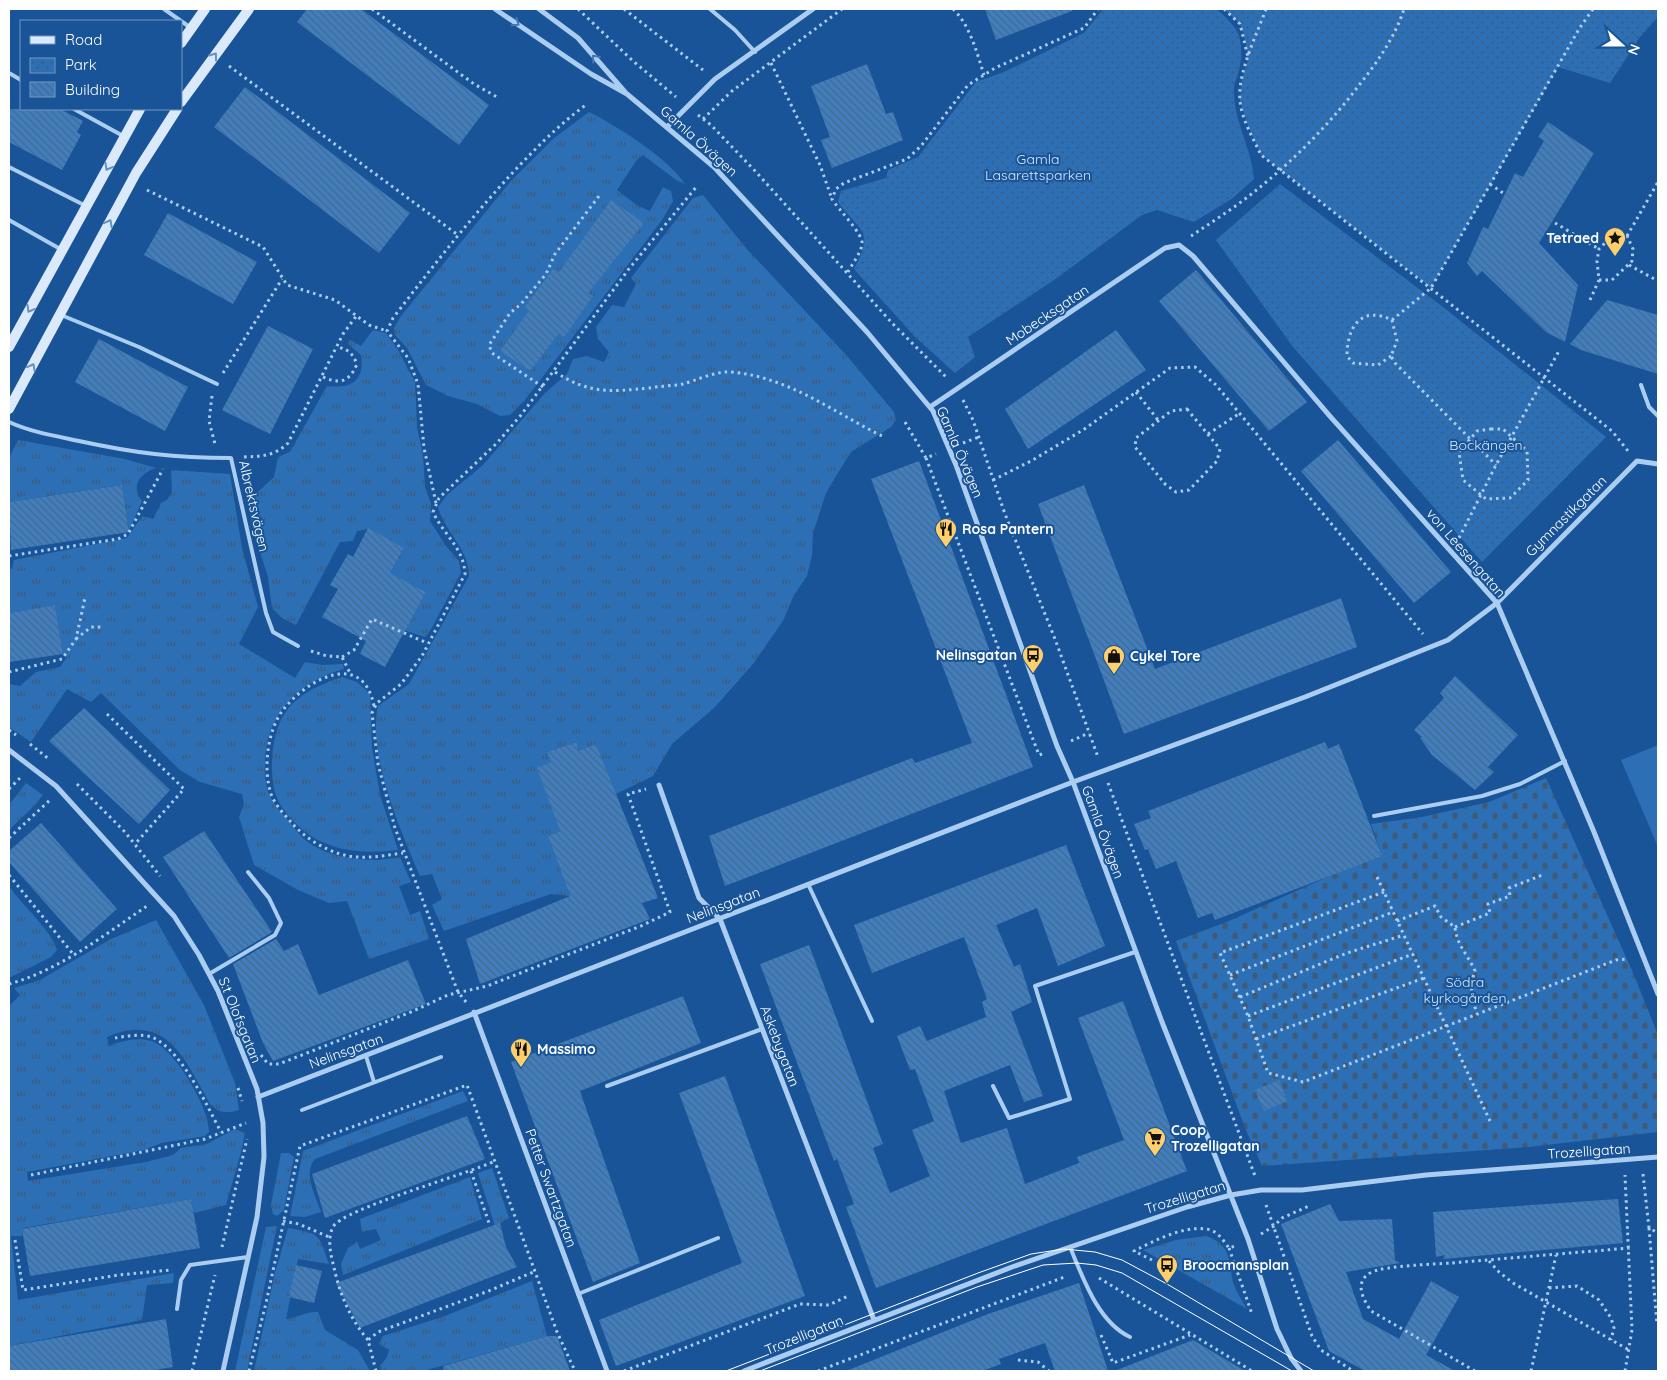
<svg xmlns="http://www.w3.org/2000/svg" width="1667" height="1380" font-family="Quicksand,sans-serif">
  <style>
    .grass { fill: url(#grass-tufts) }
    .cemetery { fill: url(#cemetery-stones) }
    .park { fill: url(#park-dots) }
    .pitch { fill: #2c6fb5 }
    .building { fill: url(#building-back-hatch) }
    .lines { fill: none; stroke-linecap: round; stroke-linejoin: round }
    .path { stroke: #abcdf1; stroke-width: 3; stroke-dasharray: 2.5 4; stroke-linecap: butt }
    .service { stroke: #abcdf1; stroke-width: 4 }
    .minor { stroke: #abcdf1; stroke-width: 5 }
    .secondary { stroke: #daeafc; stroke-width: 10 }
    .tram { stroke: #fff; stroke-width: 1 }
    .oneway { stroke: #4478b2 }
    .oneway2 { stroke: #6690bf }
    .labels { text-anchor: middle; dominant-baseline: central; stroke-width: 4; stroke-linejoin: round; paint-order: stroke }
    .street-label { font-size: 14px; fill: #fff; stroke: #185497 }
    .park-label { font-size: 14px; fill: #d3e7fc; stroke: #185497 }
    .poi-label { font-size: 14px; font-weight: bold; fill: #fff; stroke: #185497; text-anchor: start }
  </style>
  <defs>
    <pattern id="grass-tufts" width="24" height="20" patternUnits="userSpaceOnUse" patternTransform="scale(1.25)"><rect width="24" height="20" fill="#2c6fb5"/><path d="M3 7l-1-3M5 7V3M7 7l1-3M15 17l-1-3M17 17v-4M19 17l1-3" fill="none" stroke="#3f5a76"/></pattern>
    <pattern id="cemetery-stones" width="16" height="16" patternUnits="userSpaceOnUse" patternTransform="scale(1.25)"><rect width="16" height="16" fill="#2c6fb5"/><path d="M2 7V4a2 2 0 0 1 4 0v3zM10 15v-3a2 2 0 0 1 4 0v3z" fill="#3f5a76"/></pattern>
    <pattern id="park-dots" width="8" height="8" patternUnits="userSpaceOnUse" patternTransform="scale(1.25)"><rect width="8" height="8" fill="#2c6fb5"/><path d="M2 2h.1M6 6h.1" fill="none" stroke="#3f5a76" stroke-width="1.8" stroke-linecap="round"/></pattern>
    <pattern id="building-back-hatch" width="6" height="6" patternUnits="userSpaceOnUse" patternTransform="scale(1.25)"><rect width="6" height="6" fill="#417ebe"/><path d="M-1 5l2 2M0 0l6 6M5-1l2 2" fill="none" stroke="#46688b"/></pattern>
  </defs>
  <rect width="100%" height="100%" fill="#185497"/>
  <path class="grass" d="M589 112C617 126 668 158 685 184L676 180 643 155 636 161 617 190 638 206 650 211 663 187 671 191 673 201 662 220 525 400 510 415 500 416 477 404 448 396 426 385 407 348 395 335 394 328 401 316 510 182 553 139Z
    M703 195 746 248 848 357 894 412 896 420 891 427 851 452 839 471 826 493 813 533 812 555 807 576 794 595 783 621 753 664 714 708 672 744 653 776 616 794 596 744 578 751 577 742 547 752 551 762 538 768 560 831 548 836 570 896 551 894 444 931 432 905 442 899 432 874 420 876C401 831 367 755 378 706L409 684 469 576C469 549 445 532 438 507L447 495 483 465 545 393 567 374 573 359 587 356 604 362 609 352 598 339 596 327 612 305 624 307 636 284 631 278 693 198Z
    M373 330 386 333 398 350 415 382 417 427 423 455 425 487 431 504 430 521 446 546 459 561 461 573 430 631 425 637 404 630 426 592 390 573 404 548 368 529 357 531 353 541 340 542 296 625 282 618 272 608 268 577 253 530 248 501 274 477 278 457 290 452 327 386C351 389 365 381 361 355L348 344 350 340 361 346Z
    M18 440 125 459 156 468C140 473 130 486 142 501L129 531 122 485 9 502V458Z
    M171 470 230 474 242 548 258 607 239 644 295 678 305 662 322 665 343 664 344 669C301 680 267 713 265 759 265 770 265 782 268 792 272 803 281 812 288 820 294 827 301 838 309 843 334 860 371 863 400 857L411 882 399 886 410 915 420 911 429 939 369 959 347 901 329 903 298 890 254 865 239 817 244 804 242 794 200 782 180 770 101 693 91 702 67 689 31 742 9 727V684L20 686 36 672 60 667 67 657 63 654 55 605 9 613V568L12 569 14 560 127 538 142 516 153 519 161 503 167 500 172 492Z
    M342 677 357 682 370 694 372 748 380 795 398 850C370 853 345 853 320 841 303 833 285 815 277 798 268 775 271 733 285 713 296 695 323 683 342 677Z
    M26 783 43 795 34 806 9 830V805Z
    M9 886C21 904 52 931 57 950L51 957 9 978Z
    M156 920 204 1005 235 1083 239 1110C226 1114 219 1113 210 1104 185 1060 167 1011 107 1037L109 1046C122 1041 137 1037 151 1041 174 1047 210 1109 209 1132L205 1136 161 1143 144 1150 27 1172 28 1181 146 1162 173 1155 181 1148 207 1144 235 1129 245 1133 241 1152 226 1205 194 1213 191 1199 23 1228 22 1236H11L18 1300 174 1273 173 1283 147 1285 142 1320 9 1346V1006L20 995 14 988 40 980 111 939Z
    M463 1091 468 1101 315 1159C302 1173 316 1196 321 1212L305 1217 290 1216 303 1151Z
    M281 1153H289L294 1157 284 1210 277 1216 273 1214 271 1205Z
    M492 1168 509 1218 495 1226 478 1173Z
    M470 1177 482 1219 343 1275 341 1264 348 1248 357 1242 360 1249 381 1240 376 1229 362 1232 360 1219Z
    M277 1226 247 1371H235L266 1227Z
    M288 1228C321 1234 318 1233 329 1264L298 1259 286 1319C298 1318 306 1311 318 1312L325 1330 358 1350 370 1371H254L275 1273Z
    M1206 1236C1234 1246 1227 1262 1234 1285 1237 1293 1243 1302 1247 1309L1143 1250 1176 1240Z
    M532 1281 547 1336 423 1371H381L380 1366 387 1357 389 1350 379 1344 383 1336 445 1316Z"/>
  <path class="cemetery" d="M1546 778 1634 975 1658 1035V1132L1529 1147 1262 1166 1245 1128 1176 941 1229 921 1381 853 1371 824 1422 817 1489 802Z"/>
  <path class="park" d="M1103 9H1217C1224 16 1236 26 1239 36 1242 47 1242 59 1239 70 1238 76 1234 82 1234 89 1233 121 1252 148 1254 179L1233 198 1194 222 1157 210 1142 215 1057 278 968 337 975 357 955 373 915 337 854 269C875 230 861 233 838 202L841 191 886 178 888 170 918 157 976 82 1004 72 1084 33Z
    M1224 9H1658V17L1640 37 1610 83 1558 67 1431 288 1261 155 1247 123 1240 100 1242 80 1248 60 1246 44 1240 24Z
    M1280 184 1443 307 1606 437 1482 562 1293 347 1216 240Z"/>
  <path class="pitch" d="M1658 745V847L1621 760Z"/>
  <path class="building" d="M307 9H361L489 105 459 145 297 22Z
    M985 9H1072V11L996 40Z
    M867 64 886 114 893 112 903 140 832 168 821 140 830 137 811 86Z
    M245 87 410 213 379 253 214 127Z
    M9 109H60L83 121 77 132 81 135 62 170 9 142Z
    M1548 122 1594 153 1539 243 1578 285 1565 342 1546 332 1482 271 1477 276 1467 263 1483 227 1488 229 1515 173 1523 177 1544 141 1538 137Z
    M611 200 644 223 588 293 593 296 564 337 559 333 530 371 500 351 529 311 524 308 553 269 559 272Z
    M168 213 257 262 233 304 144 255Z
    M1196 270 1307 402 1269 431 1159 301Z
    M1607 300 1658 315V374L1581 350 1570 344Z
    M268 326 313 349 270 434 222 410Z
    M1116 330 1146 370 1028 449 1005 409Z
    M99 339 188 387 165 431 75 382Z
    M1338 440 1451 572 1414 603 1301 471Z
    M919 461 1033 767 725 886 709 836 912 758 915 763 972 743 871 479Z
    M122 485 129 532 11 550 9 502Z
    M1084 485 1155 669 1341 598 1357 647 1124 734 1038 504Z
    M368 528 404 548 390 573 426 592 385 667 360 654 366 641 322 617 338 589 330 585 348 554 353 557Z
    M55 605 63 654 9 662V613Z
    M1455 676 1518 735 1488 767 1494 772 1475 790 1432 755 1420 738 1422 737 1414 730 1444 698 1440 693Z
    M84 708 170 790 139 824 49 741Z
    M577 742 578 751 596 744 658 898 642 903 650 919 480 984 466 939 570 896 548 836 560 831 537 768 551 762 547 752Z
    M1325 742 1328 749 1339 744 1382 856 1215 920 1212 913 1198 918 1176 861 1156 869 1148 849 1145 850 1134 824 1151 818 1148 811Z
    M41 823 117 909 80 942 9 862V851Z
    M204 831 272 932 229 958 163 857Z
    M1066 845 1105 946 1058 966 1037 908 996 925 1014 967 1020 964 1032 1002 1011 1012 1043 1096 1024 1102 1010 1065 944 1091 961 1143 1007 1128 1025 1184 1079 1163 1077 1157 1124 1140 1078 1018 1123 1001 1187 1171 876 1288 846 1207 854 1204 837 1159 834 1161 760 964 809 945 883 1144 873 1148 890 1193 930 1176 912 1130 934 1121 915 1069 910 1070 897 1036 920 1026 927 1041 986 1017 982 1002 987 999 964 937 872 973 854 925Z
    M276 939 284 951 298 944 319 995 408 960 426 1004 273 1061 263 1043 233 964Z
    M683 996 701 1043 580 1091 640 1263 593 1282 511 1062Z
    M725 1076 805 1296 616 1366 599 1320 742 1263 679 1093Z
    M1279 1080 1287 1101 1264 1111 1255 1090Z
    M467 1116 485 1159 325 1218 312 1174Z
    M191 1199 200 1248 30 1276 22 1229Z
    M1618 1199 1623 1243 1443 1259 1445 1255 1436 1257 1433 1212Z
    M1330 1204 1339 1221 1392 1219 1395 1260 1400 1263 1346 1272 1363 1319 1399 1339 1431 1281 1459 1297 1426 1355 1455 1371H1365L1329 1351 1281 1224Z
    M500 1223 506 1247 517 1267 360 1328 336 1283Z
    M296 1265 322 1271 314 1303 289 1297Z
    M1079 1283 1108 1371H1055L1045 1343 999 1359 1001 1364 982 1371H846L988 1314Z
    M166 1319 173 1367 149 1371H9V1346Z
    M547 1336H557L570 1371H444L443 1366Z
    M1193 1340 1245 1371H1117V1370Z"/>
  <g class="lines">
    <path class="path" d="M372 9 474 84 497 97
      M578 9 633 61 676 97
      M624 9 703 70
      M953 9C970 25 977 53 984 75
      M1224 9 1240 24 1248 57
      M1266 9C1257 34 1237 74 1240 101 1242 120 1253 138 1261 155L1612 431 1628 451
      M771 63 820 165 832 199
      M229 66 458 235
      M698 115 711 125 757 173 892 323 948 379
      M703 119 732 91 842 9
      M1490 184 1503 193
      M147 190 263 247 287 285 335 300 369 325 387 331
      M1555 223 1599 249
      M1191 236C1212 222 1234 208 1254 192 1293 161 1329 125 1360 84 1378 61 1395 37 1404 9
      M1627 236 1658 182
      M1629 265 1658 281
      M848 272C852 264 861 253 862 244 864 235 838 209 832 199L836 189 844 183 907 159 921 146 968 85 995 68 1084 28 1098 9
      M1599 280H1612L1632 261 1633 249 1627 236
      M1590 300 1599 280 1597 261 1599 249 1608 240 1627 236
      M1392 320 1431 288 1579 29 1593 9
      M1391 356 1378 365 1353 363 1347 356C1347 327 1361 305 1392 320L1397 341 1391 356 1395 363 1496 465
      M555 372C590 394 609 392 649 388 660 386 672 386 683 384 697 380 716 371 731 372 789 377 833 412 884 437
      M223 373 282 279
      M323 377C339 384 349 383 357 364 352 353 349 350 338 347
      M543 387 492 353 489 345 510 313 521 304 546 274 555 254 599 196
      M1136 392 1158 420
      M212 396 209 421 215 444
      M963 400 973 420 1005 514 1055 639 1098 757
      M1187 409 1220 449 1217 461 1189 490 1176 492 1165 484 1135 447 1136 438 1171 411Z
      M905 422 926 458 936 454
      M1491 429H1503L1527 451 1528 480 1510 498 1486 499 1463 480 1459 452 1477 431Z
      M1208 434 1240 413
      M963 443 979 437
      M244 457C262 456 275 456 288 443L343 334 357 315
      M926 458 1039 755 1045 753
      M993 480 1031 461 1083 430 1170 368 1195 367 1216 385 1423 634
      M436 503 424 448 418 384 408 358 387 331 393 318C433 266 472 216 517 168 539 145 561 123 587 104
      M1459 538 1496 465 1559 351
      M9 556 118 539 128 534 163 469
      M76 639 91 627H101
      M311 651 327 656 342 657 350 673
      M342 657 354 650 372 619 427 643
      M9 672 62 659 76 639 85 598
      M374 706C363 649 307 679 283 710 267 731 263 769 271 794 275 805 284 814 291 822 306 840 334 856 357 857 373 858 388 855 403 853
      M107 714 184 789 135 844
      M9 730 16 735
      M1071 741 1089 733
      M30 744 50 760
      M1108 783 1255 1176
      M77 784 125 832 160 876
      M9 789 20 778
      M9 838 50 800
      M9 875 73 954
      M1377 877 1490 1121
      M1384 892 1220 953 1248 1016 1268 1073 1303 1082 1616 960 1628 959
      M1397 921 1435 906 1441 917 1455 927C1457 946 1467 953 1475 971 1469 987 1472 998 1477 1014
      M1455 927 1490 913 1488 904 1510 896 1509 888 1545 874
      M1230 975 1393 912
      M9 984C60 970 104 935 147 906
      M1240 997 1347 953 1404 935
      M466 1002 458 992 395 828 378 764 372 713 377 703 401 684 422 656 465 574C464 548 443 534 433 512L439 498 497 443 521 415 628 270 697 186
      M1248 1016 1413 954
      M115 1038C127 1036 143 1033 154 1038 183 1053 206 1104 221 1132
      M1256 1039 1424 978
      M261 1055 268 1064H279L411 1012 448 995 487 986 641 926 670 912 628 794 646 789
      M238 1088 242 1101
      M471 1171 489 1223
      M1643 1174 1649 1228 1658 1233
      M31 1175 205 1139 246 1123
      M1266 1205 1312 1336 1321 1350 1353 1371
      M283 1221 299 1224 329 1237
      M1649 1228 1657 1325
      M1261 1234 1274 1226 1282 1218 1309 1206
      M15 1240 23 1290 119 1275 170 1270
      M222 1247 247 1139
      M1229 1248 1252 1314
      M1152 1260 1134 1251C1154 1241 1182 1226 1206 1229 1217 1230 1223 1240 1229 1248L1235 1246
      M1489 1261 1499 1272 1513 1283 1629 1350
      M1099 1278 1252 1371
      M1549 1288 1577 1286 1599 1300 1611 1318 1614 1328 1611 1340
      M1101 1335 1113 1363 1190 1335
      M368 1340C351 1320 341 1297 335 1272 332 1258 326 1241 333 1227 342 1209 468 1174 495 1161
      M1018 1360 1038 1362 1049 1371
      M192 1371 215 1275
      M249 1371 266 1303 300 1146 467 1085 557 1332 575 1371
      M376 1371 368 1340 378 1332 486 1292 536 1271
      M624 1371 800 1304 829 1305 848 1296
      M818 1371 1067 1276
      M1475 1371 1371 1311C1363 1299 1353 1281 1372 1272 1384 1266 1435 1264 1451 1263 1511 1258 1570 1253 1630 1248
      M1531 1371 1556 1255
      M1625 1371 1632 1330 1625 1175"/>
    <path class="service" d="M164 9 191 28
      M710 9 735 30 755 52
      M9 73 21 80
      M74 109 125 137
      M9 167 86 206
      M9 220 62 250
      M61 315 139 347 217 384
      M1641 385 1649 407 1658 416
      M9 422C31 432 55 436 79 441 134 453 175 458 231 458L266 613 273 632 298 646
      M1374 816 1482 796 1520 784 1565 761
      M808 884 872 1021
      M209 974 275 935 281 923 269 898 248 872
      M366 1056 374 1082
      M607 1086 762 1029
      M993 1086 1009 1118 1070 1099 1035 986 1135 952
      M302 1110 441 1057
      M1070 1247C1083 1278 1098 1322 1130 1337
      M578 1294 718 1238
      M177 1309 181 1280 190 1265 248 1257"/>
    <path class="minor" d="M495 9 591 74 627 94 714 167 867 332 933 411 956 465 1057 746 1073 782 1162 1022 1248 1239 1277 1329 1291 1358 1301 1371
      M539 9 578 38 625 92
      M668 126 715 79 813 9
      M930 407 1165 248 1179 245 1193 256 1329 415 1497 603 1594 832 1658 994
      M9 750 56 786 174 916 199 955 218 991 257 1089 263 1123 264 1157 257 1217 223 1371
      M659 785 699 898 720 919 874 1320
      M474 1012 607 1371
      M258 1097 1073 782 1305 697 1448 640 1497 603 1637 461 1658 464
      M744 1371 1012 1267 1187 1207 1231 1195 1261 1190H1302L1426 1175 1658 1157"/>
    <path class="secondary" d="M181 43 205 9
      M181 102 249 9
      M9 347 140 109
      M9 409 136 173 177 109"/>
    <path class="tram" d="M726 1371 978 1273 1031 1254 1064 1249 1095 1252 1122 1260 1167 1284 1314 1371
      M760 1371 977 1287 1043 1265 1077 1263 1096 1265 1122 1273 1292 1371"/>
  </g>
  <defs><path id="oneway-chevron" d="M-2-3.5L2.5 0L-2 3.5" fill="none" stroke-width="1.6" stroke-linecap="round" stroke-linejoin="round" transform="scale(1.25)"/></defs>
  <g class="oneway">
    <use href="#oneway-chevron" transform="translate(516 23) rotate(35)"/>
    <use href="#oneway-chevron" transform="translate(595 58) rotate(-131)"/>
  </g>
  <g class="oneway2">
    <use href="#oneway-chevron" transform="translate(214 56) rotate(-54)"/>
    <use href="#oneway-chevron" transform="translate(108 167) rotate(119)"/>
    <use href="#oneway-chevron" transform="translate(109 223) rotate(-62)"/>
    <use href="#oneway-chevron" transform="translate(30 309) rotate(119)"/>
    <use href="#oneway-chevron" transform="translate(32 367) rotate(-62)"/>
  </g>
  <defs>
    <g id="sight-pin" transform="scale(1.125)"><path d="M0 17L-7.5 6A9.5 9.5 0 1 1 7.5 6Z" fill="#ffcf6b" stroke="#185497"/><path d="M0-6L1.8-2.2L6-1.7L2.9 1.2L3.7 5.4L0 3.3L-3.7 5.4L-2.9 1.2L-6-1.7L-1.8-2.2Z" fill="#111"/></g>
    <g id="restaurant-pin" transform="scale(1.125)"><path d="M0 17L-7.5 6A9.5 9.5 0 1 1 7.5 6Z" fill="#ffcf6b" stroke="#185497"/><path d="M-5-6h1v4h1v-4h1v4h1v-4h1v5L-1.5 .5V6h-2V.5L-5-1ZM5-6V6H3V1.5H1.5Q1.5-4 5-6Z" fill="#111"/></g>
    <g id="bus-pin" transform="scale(1.125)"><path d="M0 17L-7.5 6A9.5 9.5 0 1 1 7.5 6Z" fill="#ffcf6b" stroke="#185497"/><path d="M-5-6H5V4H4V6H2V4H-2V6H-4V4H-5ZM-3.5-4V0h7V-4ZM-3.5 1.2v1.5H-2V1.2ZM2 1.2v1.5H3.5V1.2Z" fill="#111"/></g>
    <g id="shop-pin" transform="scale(1.125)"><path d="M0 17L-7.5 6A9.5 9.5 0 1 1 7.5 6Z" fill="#ffcf6b" stroke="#185497"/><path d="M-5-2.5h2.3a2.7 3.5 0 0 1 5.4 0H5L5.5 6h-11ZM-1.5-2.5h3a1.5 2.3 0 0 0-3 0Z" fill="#111"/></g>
    <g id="supermarket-pin" transform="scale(1.125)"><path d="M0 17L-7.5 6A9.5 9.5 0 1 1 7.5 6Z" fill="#ffcf6b" stroke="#185497"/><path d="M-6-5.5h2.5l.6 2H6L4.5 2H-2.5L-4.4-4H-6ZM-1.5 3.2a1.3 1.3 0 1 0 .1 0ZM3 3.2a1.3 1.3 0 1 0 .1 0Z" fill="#111"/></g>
  </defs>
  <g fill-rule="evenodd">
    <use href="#sight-pin" x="1615" y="238"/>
    <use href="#restaurant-pin" x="946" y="529"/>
    <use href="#bus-pin" x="1033" y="655"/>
    <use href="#shop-pin" x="1114" y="656"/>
    <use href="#restaurant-pin" x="521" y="1049"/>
    <use href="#supermarket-pin" x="1155" y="1138"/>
    <use href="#bus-pin" x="1167" y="1265"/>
  </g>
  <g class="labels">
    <g class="street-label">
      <text transform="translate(699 141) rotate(42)">Gamla Övägen</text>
      <text transform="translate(1047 315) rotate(-34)">Mobecksgatan</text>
      <text transform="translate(960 452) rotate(67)">Gamla Övägen</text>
      <text transform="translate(254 506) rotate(77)">Albrektsvägen</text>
      <text transform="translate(1566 516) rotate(-45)">Gymnastikgatan</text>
      <text transform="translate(1466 553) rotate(49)">von Leesengatan</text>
      <text transform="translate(1103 832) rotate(70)">Gamla Övägen</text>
      <text transform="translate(723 905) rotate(-21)">Nelinsgatan</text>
      <text transform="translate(240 1020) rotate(68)">S:t Olofsgatan</text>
      <text transform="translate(780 1046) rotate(69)">Askebygatan</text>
      <text transform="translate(346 1051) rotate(-20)">Nelinsgatan</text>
      <text transform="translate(1589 1151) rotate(-4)">Trozelligatan</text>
      <text transform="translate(551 1188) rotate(70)">Petter Swartzgatan</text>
      <text transform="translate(1185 1197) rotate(-17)">Trozelligatan</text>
      <text transform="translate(804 1335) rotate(-22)">Trozelligatan</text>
    </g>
    <g class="park-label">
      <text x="1038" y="159">Gamla<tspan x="1038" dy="16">Lasarettsparken</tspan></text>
      <text x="1486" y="445">Bockängen</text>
      <text x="1465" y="982">Södra<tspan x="1465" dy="16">kyrkogården</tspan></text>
    </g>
    <g class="poi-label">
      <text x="1599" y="238" text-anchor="end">Tetraed</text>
      <text x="962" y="529">Rosa Pantern</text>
      <text x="1017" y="655" text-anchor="end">Nelinsgatan</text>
      <text x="1130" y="656">Cykel Tore</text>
      <text x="537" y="1049">Massimo</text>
      <text x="1171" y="1130">Coop<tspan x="1171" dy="16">Trozelligatan</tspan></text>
      <text x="1183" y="1265">Broocmansplan</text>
    </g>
  </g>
  <rect width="1667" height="1380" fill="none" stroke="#ffffff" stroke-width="20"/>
  <rect x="20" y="20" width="162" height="90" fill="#185497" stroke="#7498c1"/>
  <rect x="30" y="36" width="25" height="8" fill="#daeafc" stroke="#7498c1"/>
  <text x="65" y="45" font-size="15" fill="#ffffff">Road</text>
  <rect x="30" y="58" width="25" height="15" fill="url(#park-dots)" stroke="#7498c1"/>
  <text x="65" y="70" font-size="15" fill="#ffffff">Park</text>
  <rect x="30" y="82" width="25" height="15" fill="url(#building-back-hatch)" stroke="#7498c1"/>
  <text x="65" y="95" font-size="15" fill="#ffffff">Building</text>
  <g transform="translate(1622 45) rotate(111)" stroke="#185497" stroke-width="4" paint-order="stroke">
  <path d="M0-4L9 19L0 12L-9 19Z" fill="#ffffff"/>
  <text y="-8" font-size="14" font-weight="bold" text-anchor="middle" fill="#ffffff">N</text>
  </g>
</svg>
